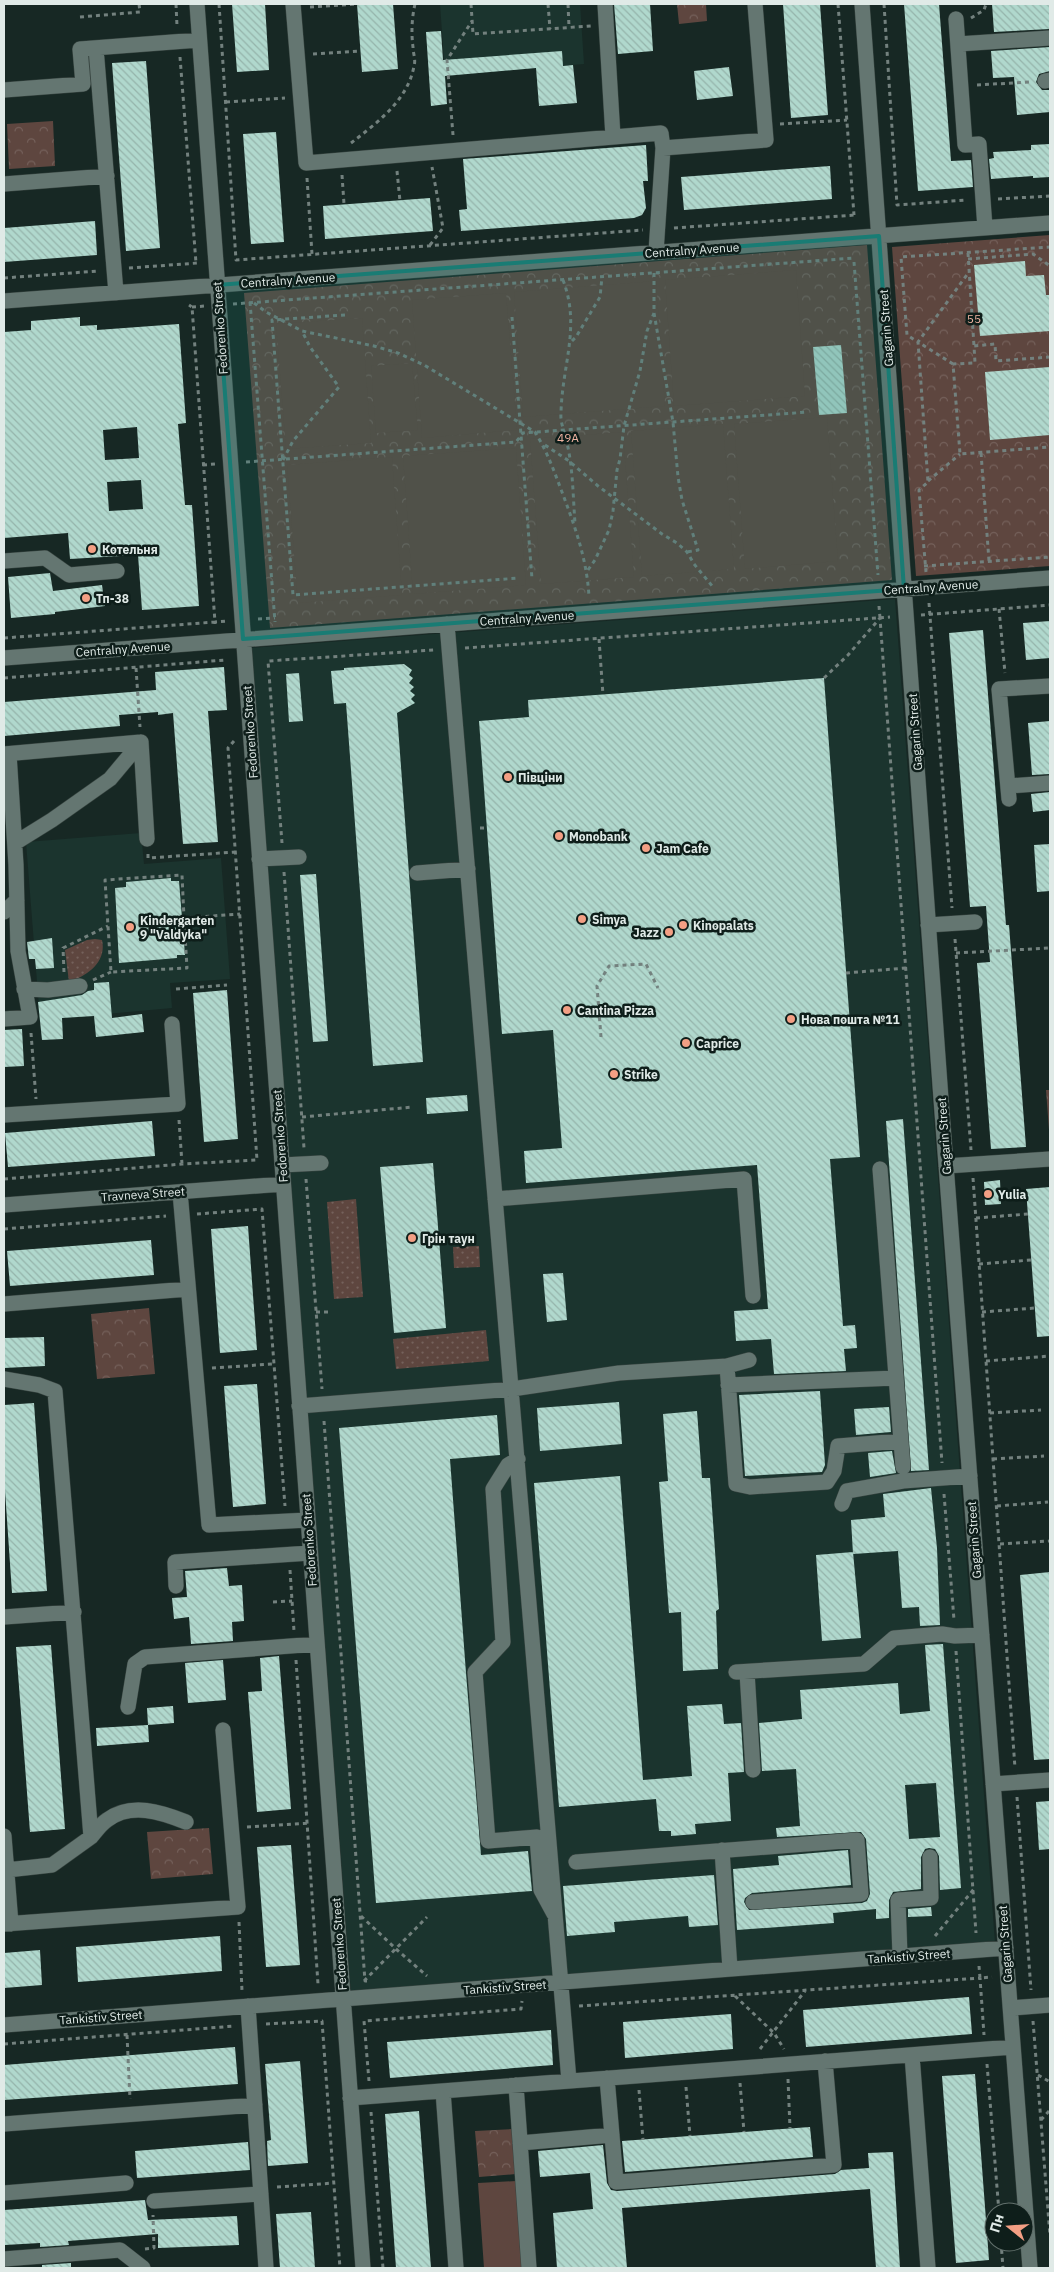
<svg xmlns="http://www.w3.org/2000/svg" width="1054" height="2272" font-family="'IBM Plex Sans',sans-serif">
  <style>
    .built { fill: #1b342e }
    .grass { fill: url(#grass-dots) }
    .park { fill: url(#park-crowns) }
    .pitch { fill: #5e463f }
    .building { fill: url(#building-back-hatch); fill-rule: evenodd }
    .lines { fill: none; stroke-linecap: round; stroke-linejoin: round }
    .minor-casing { stroke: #384541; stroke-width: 16 }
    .path { stroke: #73817e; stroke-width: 3; stroke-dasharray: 4 4; stroke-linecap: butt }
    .minor { stroke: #647671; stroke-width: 15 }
    .marked { fill: #197c74; fill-opacity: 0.2; stroke: #197c74; stroke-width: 4; stroke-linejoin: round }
    .poi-dot { fill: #f39f84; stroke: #0e1e1a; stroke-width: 2 }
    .labels { text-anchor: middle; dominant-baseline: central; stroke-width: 5; stroke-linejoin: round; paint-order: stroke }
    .street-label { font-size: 12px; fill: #e0eae7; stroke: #0e1e1a }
    .park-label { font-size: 12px; fill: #f0b4a2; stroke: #0e1e1a }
    .poi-label { font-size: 12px; font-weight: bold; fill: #e0eae7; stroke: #0e1e1a; text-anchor: start }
  </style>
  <defs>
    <pattern id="grass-dots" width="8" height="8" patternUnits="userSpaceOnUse" patternTransform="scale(1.25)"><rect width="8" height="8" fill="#5e463f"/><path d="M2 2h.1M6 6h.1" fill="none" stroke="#75615b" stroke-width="1.8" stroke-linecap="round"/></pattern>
    <pattern id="park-crowns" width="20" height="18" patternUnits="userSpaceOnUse" patternTransform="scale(1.25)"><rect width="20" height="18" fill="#5e463f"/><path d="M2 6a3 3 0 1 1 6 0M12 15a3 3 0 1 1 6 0" fill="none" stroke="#75615b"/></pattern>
    <pattern id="building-back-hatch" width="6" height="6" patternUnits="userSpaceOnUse" patternTransform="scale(1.25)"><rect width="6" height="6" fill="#b0d8cd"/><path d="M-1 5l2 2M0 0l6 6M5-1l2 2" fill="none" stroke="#95b4ab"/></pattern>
  </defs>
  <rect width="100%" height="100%" fill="#172824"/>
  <path class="built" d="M440 4H580L584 64 452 75 444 61Z
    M895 599 995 1943 351 1993 251 648Z
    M141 833 144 864 221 858 230 979 170 983 172 1008 40 1020 26 842Z"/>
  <path class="grass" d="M95 939 102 940C107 962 87 976 69 982L65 950 87 940Z
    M356 1199 363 1297 334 1299 327 1202Z
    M479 1246 480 1267 454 1268 453 1247Z
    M486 1330 489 1361 396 1369 393 1339Z"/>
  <path class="park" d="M677 4H706L707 21 679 24Z
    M53 121 55 166 9 169 7 124Z
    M1050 235V566L916 576 892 247Z
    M867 245 892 580 270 628 244 293Z
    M1046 1090H1050V1143Z
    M149 1308 155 1374 97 1379 91 1314Z
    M209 1828 213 1874 151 1879 147 1832Z
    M513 2129 516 2174 479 2177 475 2131Z"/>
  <path class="pitch" d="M796 270 805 396 674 406 665 280Z
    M656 281 665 406 523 417 514 292Z
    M506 293 517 430 422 438 412 300Z
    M362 318 371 443 286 449 276 324Z
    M412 363 418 430 376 433 371 366Z
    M827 417 838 561 745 569 734 424Z
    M723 424 734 569 642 576 631 431Z
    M623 432 634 577 541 584 530 439Z
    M516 448 526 585 413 594 403 456Z
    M392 457 402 595 298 603 287 465Z
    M516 2181 522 2267 484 2268 478 2183Z"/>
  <path class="building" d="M232 4H265L269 70 237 72Z
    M357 4H393L398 69 362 72Z
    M614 4H650L653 51 618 54Z
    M783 4H820L828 115 791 118Z
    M904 4H939L951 161 971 160 973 187 918 191Z
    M992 4H1050V29L994 32Z
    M441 31 443 60 562 51 563 66 573 65 577 103 539 106 536 68 445 76 447 104 431 106 426 32Z
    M1050 47V71L1039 74 1036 82 1042 90H1050V112L1017 115 1014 77 993 78 991 51Z
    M146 61 160 248 126 251 112 63Z
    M729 67 733 96 697 100 694 71Z
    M276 132 284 242 251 244 243 134Z
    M1050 144V177L1033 178V176L991 179 989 159 994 158 993 152 1031 150V145Z
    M646 145 648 181H643L646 208 642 215 634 218 461 231 459 210 467 209 463 159Z
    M830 166 832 199 684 210 681 177Z
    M430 198 433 231 325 239 323 206Z
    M95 221 97 255 4 262V228Z
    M1025 261 1026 276 1044 275 1046 295H1050V331L980 336 974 265Z
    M80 317V326L97 325V330L179 324 186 423 178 424 185 505H192L199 606 142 610 138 555 70 559 68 533 4 538V332L31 330V321ZM137 427 139 458 105 460 103 430ZM141 480 143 509 109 511 107 482Z
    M841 345 847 413 819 415 813 347Z
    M1050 367V435L990 440 985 372Z
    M50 573 53 591 102 585 105 606 55 612V614L11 618 8 577Z
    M1050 621V658L1026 660 1023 623Z
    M983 630 1006 925H1009L1026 1147 991 1149 977 963 990 962 986 906 970 907 949 633Z
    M404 664 412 670 409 675 413 678 409 683 414 687 410 691 415 695 411 699 415 703 397 713 423 1062 373 1066 346 703 334 704 331 671 344 670V668Z
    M224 667 227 710 208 711 218 842 183 844 173 713 158 715V712L119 715 120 726 4 736V702L156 690 155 672Z
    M299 673 303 721 289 722 286 674Z
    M824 678 860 1157 830 1159 843 1326 855 1325 857 1348 844 1349 846 1371 774 1374 771 1339 736 1341 734 1311 768 1309 757 1165 526 1183 524 1151 562 1148 553 1030 502 1034 479 721 529 717 528 700Z
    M1050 721V774L1032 775 1028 723Z
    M1050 792V810L1033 812 1031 794Z
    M1050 844V891L1037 892 1034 845Z
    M316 874 328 1041 313 1042 300 875Z
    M171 878V881H179L185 955H177V958L119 963 115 888 126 887V882Z
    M52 938 54 968 36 969 35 959H29L27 942Z
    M109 982 112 1018 142 1014 144 1032 96 1037 94 1016 62 1018 63 1039 42 1040 38 1002 82 995 88 991 94 990V983Z
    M227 990 238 1139 204 1142 193 993Z
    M22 1029 24 1066 4 1067V1030Z
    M467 1095 468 1111 427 1114 426 1098Z
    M903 1119 929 1470 911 1471 886 1121Z
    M152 1121 155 1156 8 1167 5 1133Z
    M433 1163 446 1328 394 1333 380 1167Z
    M1000 1180 1001 1204 985 1205 984 1182Z
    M1050 1187V1336L1037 1337 1026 1189Z
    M248 1226 257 1350 220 1353 211 1229Z
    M151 1240 154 1275 10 1286 7 1251Z
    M563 1273 567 1320 547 1322 543 1274Z
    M44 1337 45 1366 4 1368V1338Z
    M257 1384 266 1504 233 1507 224 1386Z
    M820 1391 825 1465 822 1472 745 1476 739 1395Z
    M619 1402 622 1444 540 1451 537 1408Z
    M34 1403 47 1591 12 1593 4 1476V1405Z
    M889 1407 891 1432 856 1435 854 1409Z
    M697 1411 702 1478H710L719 1609 716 1611 718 1669 683 1671 681 1612 669 1613 659 1482 668 1481 663 1414Z
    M497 1415 500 1455 450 1459 466 1673 481 1855 528 1851 532 1891 376 1903 339 1428Z
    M892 1451 896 1473 870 1477 868 1453Z
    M620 1476 643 1780 692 1776 687 1706 722 1704 724 1724 741 1723 744 1772 728 1773 731 1821 695 1824 696 1834 671 1836V1831H659L656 1799 559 1807 534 1483Z
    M931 1488 937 1548 940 1625 920 1626 919 1607 902 1608 898 1551 853 1554 851 1520 885 1517 883 1494Z
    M853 1552 861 1638 822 1641 816 1555Z
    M227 1568 229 1586 242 1585 244 1621 232 1622 233 1641 191 1644 189 1617 174 1619 172 1598 187 1597 185 1571Z
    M1050 1572V1759L1034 1760 1020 1575Z
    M943 1644 961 1888 940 1890 939 1856 935 1849 929 1848 925 1849 921 1857V1889L893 1892 889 1900V1918L876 1919V1909L833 1913 834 1923 737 1930 733 1869 779 1865 778 1856 848 1850 851 1885 752 1893 745 1898 744 1902 749 1910 862 1903 867 1901 870 1894 866 1839 861 1832 777 1837 776 1828 800 1826 796 1769 762 1771 759 1723 802 1719 800 1690 883 1684 898 1683 900 1714 930 1711 925 1645ZM936 1783 940 1837 909 1839 905 1785Z
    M51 1645 65 1829 30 1832 16 1647Z
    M279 1656 291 1809 257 1812 248 1692 262 1691 260 1658Z
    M223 1660 226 1700 188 1703 185 1663Z
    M173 1706 174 1723 148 1725 147 1708Z
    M148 1725 149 1742 97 1746 96 1728Z
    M1050 1801V1849L1039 1850 1036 1802Z
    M291 1845 300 1965 266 1967 257 1847Z
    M714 1875 718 1925 689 1927 688 1916 614 1922 615 1932 567 1936 563 1886Z
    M931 1907 932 1916 908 1917V1909Z
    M220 1936 222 1971 78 1982 76 1947Z
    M40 1950 42 1985 4 1988V1953Z
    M969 1997 972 2034 806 2047 803 2010Z
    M731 2014 733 2049 625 2058 623 2022Z
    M551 2030 553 2065 390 2078 387 2042Z
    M235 2047 238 2084 4 2100V2065Z
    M300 2061 308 2163 268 2166 267 2141 271 2140 265 2064Z
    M975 2074 989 2260 956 2263 942 2076Z
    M419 2111 431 2268H396L385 2114Z
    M810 2127 813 2157 625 2172 622 2141Z
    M248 2142 250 2170 137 2178 135 2151Z
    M603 2145 607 2183 611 2190 617 2191 835 2174 841 2170 869 2168 868 2153 893 2152 900 2268H876L870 2189 622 2208 627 2268H557L553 2213 593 2209 590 2173 540 2177 538 2151Z
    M145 2200 148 2220 237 2216 239 2245 158 2248V2234L68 2241 69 2245 40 2247V2243L5 2245 4 2210Z
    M311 2212 315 2268H280L276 2214Z
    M71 2263V2268H42V2265Z"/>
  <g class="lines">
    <g class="minor-casing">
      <path id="minor" d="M197 4 363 2268
        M293 4 306 163 661 133 663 148 656 252
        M605 4 613 137
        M862 4 941 1099 1030 2268
        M956 19 965 145 979 144 985 228
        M958 44 1050 38
        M96 48 116 293
        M1045 81 1050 80
        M4 90 83 84 80 49 199 40
        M663 148 766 140 755 4
        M4 184 107 176
        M4 301 1050 223
        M4 561 45 558 69 575 117 571
        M447 624 569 2081
        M4 658 1050 578
        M141 742 147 839
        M4 754 141 742
        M1008 786 1050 783
        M1009 799 999 689 1050 686
        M15 843 52 820 110 779 141 742
        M259 859 299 857
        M417 873 468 869
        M4 912 17 900
        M928 925 975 922
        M24 989 48 990 80 986
        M4 1019 30 1017 18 951 16 865 9 754
        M4 1115 178 1104 172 1024
        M282 1165 321 1163
        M946 1166 1050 1159
        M880 1169 903 1467
        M180 1192 209 1525 308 1520
        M495 1199 744 1179 753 1296
        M4 1205 283 1184
        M4 1304 188 1289
        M727 1366 736 1484 750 1487 827 1482 834 1471 838 1446 901 1441
        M4 1379 39 1385 55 1391 91 1837 52 1865 7 1870
        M728 1385 896 1378
        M299 1406 512 1389 619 1373 727 1366 749 1360
        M518 1459 508 1465 493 1489 503 1642 475 1672 488 1841 537 1837 541 1890 554 1914
        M842 1504 847 1491 903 1481 970 1476
        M176 1586 175 1562 310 1553
        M4 1617 74 1612
        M736 1672 864 1664 894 1638 942 1634 955 1636 982 1635
        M747 1672 753 1770
        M128 1707 135 1664 145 1657 317 1644
        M993 1784 1050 1780
        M4 1836 11 1924
        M91 1837C96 1831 101 1824 107 1820 131 1802 161 1812 186 1822
        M722 1850 730 1969
        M576 1862 857 1840 861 1894 753 1902
        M4 1924 238 1907 223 1730
        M900 1956 898 1900 931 1898 930 1857
        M248 2006 266 2268
        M1011 2008 1050 2005
        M4 2025 1006 1948
        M912 2055 928 2268
        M607 2078 616 2182 632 2181 834 2165 825 2061
        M516 2085 529 2268
        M443 2091 456 2268
        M350 2098 1013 2047
        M4 2124 255 2105
        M520 2143 612 2135
        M4 2193 126 2183
        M154 2201 261 2194
        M4 2259 120 2250 143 2268"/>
    </g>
    <path class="path" d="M176 4 177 26
      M219 4 236 260 643 230
      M471 4 473 34 591 26
      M548 4 550 29
      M568 4 569 27
      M838 4 854 215
      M884 4 897 205 967 200
      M310 7 357 4
      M80 17 140 12 139 4
      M971 18 984 10 986 4
      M313 54 360 51
      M180 57 196 263
      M977 85 1030 82
      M226 102 285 98
      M780 124 847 120
      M453 135 447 60 472 21
      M351 143C377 123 408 100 414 66 416 60 413 53 413 47 411 32 412 17 415 4
      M397 171 400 201
      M342 175 344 204
      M307 178 312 254
      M998 199 1050 196
      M674 228 855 215
      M430 245 443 228 432 167
      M968 253 974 346
      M968 259 1033 254 1050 266
      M854 262 878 575
      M129 268 198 263
      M654 273V313L673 422 678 477 682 500 698 550 687 552
      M4 278 98 271
      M563 280C581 327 562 365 561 413 560 423 565 432 567 443 573 468 573 497 575 523
      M250 302 275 622
      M254 303 266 312 302 331 374 346 398 353 424 365 535 432C547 451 554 471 562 492 575 527 587 559 589 597
      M233 304 854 258
      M192 307 205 306
      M345 315 272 320 293 595 519 578
      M512 317 532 579
      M572 341 576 337 600 297 602 277
      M1050 357 996 361 995 344 974 346 975 363 953 364 960 454 1050 447
      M953 364 918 342 969 272
      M545 445 569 461 598 486 662 534 677 543 687 552 694 564 713 587
      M981 453 989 561
      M283 460 293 441 339 387 310 347 302 331
      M246 462 516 442 523 433 808 412
      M203 465 215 464
      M928 481 960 454
      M924 566 1050 557
      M588 570 595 560 609 530 613 511 617 470 620 459 624 426 640 371 647 331 654 313
      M926 572 919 490 928 482 918 342 907 335 901 257 1050 247
      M929 603 952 908
      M879 606 880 618
      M999 609 1005 673
      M921 615 1050 605
      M258 619 275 618
      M215 624V622L227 621
      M4 638 215 622 192 307 189 305
      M599 639 603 695
      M465 648 890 617
      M136 668 140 727
      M4 678 225 660
      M824 678 848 655 880 618 942 1463
      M480 828H487
      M282 843 268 661 434 650
      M148 854V858L236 852
      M284 872 304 1148
      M184 918 187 968 111 972 105 880 182 875 184 918 240 914
      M955 939 971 1150
      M956 953 1050 948
      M64 972 63 948 108 926
      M846 973 906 968
      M93 980 111 972
      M176 989 227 985
      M31 1033 36 1099
      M601 1037 597 986 609 966 646 964 658 988
      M302 1117 413 1107
      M179 1120 182 1164
      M973 1178 1015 1768
      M4 1179 182 1164 257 1160 228 748 234 741
      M306 1179 322 1389
      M197 1214 262 1209 285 1506
      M976 1218 1028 1214
      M4 1229 166 1216
      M979 1264 1031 1260
      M316 1312H332
      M982 1312 1035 1308
      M986 1361 1050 1356
      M212 1368 273 1364
      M990 1413 1041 1410
      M324 1421 365 1981H367
      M993 1459 1044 1456
      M944 1494 954 1620
      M997 1506 1048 1502
      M1000 1544 1050 1541
      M290 1570 294 1631
      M273 1602 292 1601
      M956 1651 976 1933
      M296 1660 318 1984
      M1017 1797 1031 1990
      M247 1827 309 1823
      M361 1916 396 1949 427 1976
      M239 1922 242 1991
      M935 1936 974 1889
      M979 1966 980 1978 992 1977
      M364 1981 427 1917
      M735 1996 774 2033 784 2049
      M579 2006 980 1978 984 2035
      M1033 2021 1050 2236
      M266 2024 322 2021 340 2268
      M127 2035 130 2099
      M4 2044 235 2026
      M760 2049 805 1991
      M987 2064 999 2212
      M1038 2075 1050 2082
      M788 2079 790 2128
      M369 2081 364 2021 521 2009 522 2001
      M740 2083 744 2132
      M686 2087 690 2136
      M639 2090 643 2140
      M371 2112 383 2268
      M1041 2120 1050 2110
      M277 2187 334 2183
      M1001 2242 1003 2268
      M145 2249 154 2248 153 2215"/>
    <use href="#minor" class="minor"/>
  </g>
  <path class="marked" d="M879 236 904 589 243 639 217 285Z"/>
  <g class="poi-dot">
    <circle cx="92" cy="549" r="5"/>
    <circle cx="86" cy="598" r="5"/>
    <circle cx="508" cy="777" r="5"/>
    <circle cx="559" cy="836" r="5"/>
    <circle cx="646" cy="848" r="5"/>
    <circle cx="582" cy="919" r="5"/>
    <circle cx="683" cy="925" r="5"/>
    <circle cx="130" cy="927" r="5"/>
    <circle cx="669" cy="932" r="5"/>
    <circle cx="567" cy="1010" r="5"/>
    <circle cx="791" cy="1019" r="5"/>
    <circle cx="686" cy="1043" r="5"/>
    <circle cx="614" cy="1074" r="5"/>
    <circle cx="988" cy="1194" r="5"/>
    <circle cx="412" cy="1238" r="5"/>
  </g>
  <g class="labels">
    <g class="street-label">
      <text transform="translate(692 250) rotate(-4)">Centralny Avenue</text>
      <text transform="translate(288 280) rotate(-4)">Centralny Avenue</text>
      <text transform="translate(220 328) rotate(-94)">Fedorenko Street</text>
      <text transform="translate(886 328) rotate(-94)">Gagarin Street</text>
      <text transform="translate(931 587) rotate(-4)">Centralny Avenue</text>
      <text transform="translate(527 618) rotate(-4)">Centralny Avenue</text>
      <text transform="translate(123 649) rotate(-4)">Centralny Avenue</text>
      <text transform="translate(250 732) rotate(-94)">Fedorenko Street</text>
      <text transform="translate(915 732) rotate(-94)">Gagarin Street</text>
      <text transform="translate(280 1136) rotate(-94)">Fedorenko Street</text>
      <text transform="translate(944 1136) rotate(-94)">Gagarin Street</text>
      <text transform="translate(143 1194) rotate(-4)">Travneva Street</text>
      <text transform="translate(309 1540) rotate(-94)">Fedorenko Street</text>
      <text transform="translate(974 1540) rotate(-94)">Gagarin Street</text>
      <text transform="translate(339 1944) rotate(-94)">Fedorenko Street</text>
      <text transform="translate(1005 1944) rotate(-94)">Gagarin Street</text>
      <text transform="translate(909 1956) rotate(-4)">Tankistiv Street</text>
      <text transform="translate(505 1987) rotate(-4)">Tankistiv Street</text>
      <text transform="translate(101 2017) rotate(-4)">Tankistiv Street</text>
    </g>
    <g class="park-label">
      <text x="974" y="318">55</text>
      <text x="568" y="437">49А</text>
    </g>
    <g class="poi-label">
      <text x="102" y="549">Котельня</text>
      <text x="96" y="598">Тп-38</text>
      <text x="518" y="777">Півціни</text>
      <text x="569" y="836">Monobank</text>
      <text x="656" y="848">Jam Cafe</text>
      <text x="592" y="919">Simya</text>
      <text x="140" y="920">Kindergarten<tspan x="140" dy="14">9 "Valdyka"</tspan></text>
      <text x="693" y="925">Kinopalats</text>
      <text x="659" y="932" text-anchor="end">Jazz</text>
      <text x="577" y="1010">Cantina Pizza</text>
      <text x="801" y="1019">Нова пошта №11</text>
      <text x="696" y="1043">Caprice</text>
      <text x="624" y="1074">Strike</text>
      <text x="998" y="1194">Yulia</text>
      <text x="422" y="1238">Грін таун</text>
    </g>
  </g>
  <rect width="1054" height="2272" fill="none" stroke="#e0eae7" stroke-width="10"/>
  <g transform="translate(1009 2227) rotate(287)"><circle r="24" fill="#0e1e1a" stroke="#62706c"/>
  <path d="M0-4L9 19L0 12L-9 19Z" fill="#f39f84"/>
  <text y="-8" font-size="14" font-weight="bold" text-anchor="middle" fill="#e0eae7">Пн</text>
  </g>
</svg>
